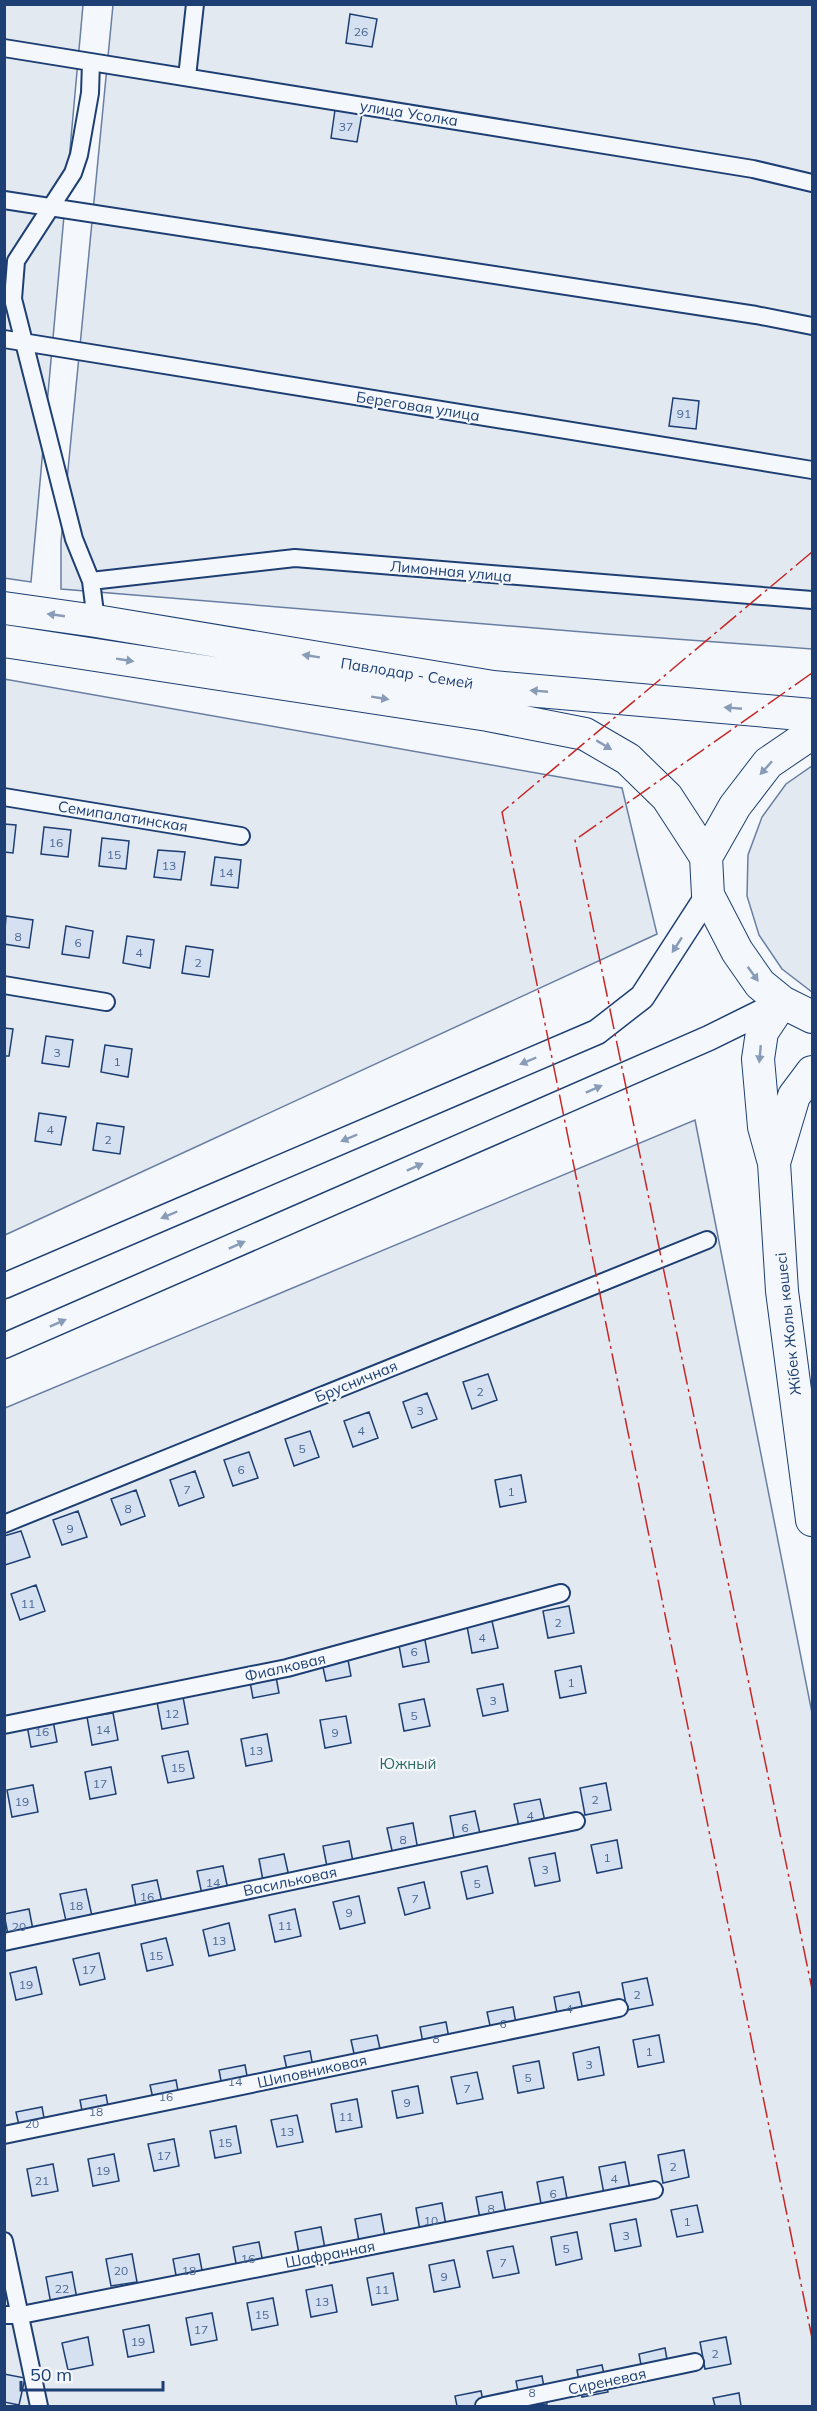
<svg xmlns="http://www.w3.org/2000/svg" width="817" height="2411" font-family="Mulish,sans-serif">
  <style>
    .green { fill: #e3e9f0; stroke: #687fa3; stroke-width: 1.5 }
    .building { fill: #d5e0f0; stroke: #1d3f73; stroke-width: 1.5 }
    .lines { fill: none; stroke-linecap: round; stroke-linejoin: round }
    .street-casing { stroke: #1d3f73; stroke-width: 20 }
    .secondary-casing { stroke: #1d3f73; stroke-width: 27 }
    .highway-casing { stroke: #1d3f73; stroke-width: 34 }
    .street { stroke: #f4f7fb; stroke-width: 16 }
    .secondary { stroke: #f4f7fb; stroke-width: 24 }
    .highway { stroke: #f4f7fb; stroke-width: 32 }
    .power { stroke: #c62828; stroke-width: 1.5; stroke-dasharray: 21 4.5 3 4.5; stroke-linecap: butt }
    .oneway { fill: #889bb7 }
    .labels { text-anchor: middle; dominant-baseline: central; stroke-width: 4.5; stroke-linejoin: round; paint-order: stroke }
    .number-label { font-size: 12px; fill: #4b6792 }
    .street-label { font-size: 15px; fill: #1d3f73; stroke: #f4f7fb }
    .park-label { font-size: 15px; fill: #2c6c60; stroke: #f4f7fb }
  </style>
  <rect width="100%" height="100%" fill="#f4f7fb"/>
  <path class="green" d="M4 5H83L31 582 4 578Z
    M113 5H812V649L607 634 61 589V542Z
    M4 679 622 788 657 934 5 1235Z
    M812 766V992L782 969 759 935 747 896 748 855 762 817 786 784Z
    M695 1120 812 1713V2406H5V1408Z"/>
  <path class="building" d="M350 14 377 19 372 47 346 43Z
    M335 110 362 114 357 142 331 138Z
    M673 398 699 401 696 429 669 426Z
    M4 824 16 825 13 853 4 852Z
    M44 827 71 830 68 857 41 854Z
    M102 838 129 841 126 869 99 866Z
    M158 850 185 852 181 880 154 877Z
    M215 857 241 860 238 888 211 885Z
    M6 916 33 920 29 948 4 944Z
    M66 926 93 931 89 958 62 954Z
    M127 936 154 940 150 968 123 963Z
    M186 946 213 950 209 977 182 973Z
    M4 1028 13 1029 9 1056H4Z
    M46 1036 73 1040 69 1067 42 1063Z
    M105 1045 132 1049 128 1077 101 1072Z
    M39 1113 66 1117 61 1145 35 1141Z
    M97 1123 124 1127 120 1154 93 1150Z
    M488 1374 497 1400 472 1409 463 1382Z
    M427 1393 437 1419 412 1428 403 1402Z
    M369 1412 378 1438 353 1447 344 1421Z
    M310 1431 319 1457 294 1466 285 1439Z
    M249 1452 258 1478 233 1486 224 1460Z
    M195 1471 204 1497 179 1506 170 1480Z
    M521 1475 526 1502 500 1507 495 1480Z
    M136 1490 145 1516 121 1525 111 1499Z
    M78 1511 87 1537 62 1545 53 1520Z
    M21 1531 30 1557 5 1565 4 1536Z
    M36 1585 45 1611 20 1620 11 1594Z
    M569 1606 574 1633 548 1638 543 1611Z
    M492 1621 498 1648 472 1653 467 1626Z
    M424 1635 429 1662 403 1667 398 1640Z
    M346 1649 351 1676 326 1681 320 1654Z
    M274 1666 279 1693 253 1698 248 1671Z
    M581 1666 586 1693 560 1698 555 1671Z
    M503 1684 508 1711 483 1716 477 1689Z
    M183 1697 188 1724 162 1729 157 1702Z
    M424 1699 430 1726 404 1731 399 1704Z
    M113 1713 118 1740 92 1745 87 1717Z
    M52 1715 57 1742 31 1747 26 1720Z
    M346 1716 351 1743 325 1748 320 1720Z
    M267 1734 272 1761 246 1766 241 1739Z
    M188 1751 194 1778 168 1783 162 1756Z
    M111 1767 116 1794 90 1799 85 1772Z
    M606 1783 611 1810 585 1815 580 1788Z
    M33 1785 38 1812 12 1817 7 1790Z
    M540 1799 546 1826 520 1831 514 1804Z
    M475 1811 481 1838 455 1843 450 1816Z
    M413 1823 418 1850 393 1855 387 1828Z
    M617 1840 622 1868 597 1873 591 1845Z
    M349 1841 354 1867 328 1872 323 1846Z
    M555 1853 560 1881 535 1886 529 1858Z
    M284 1854 290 1881 264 1886 259 1859Z
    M223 1866 229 1894 203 1899 197 1871Z
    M487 1866 493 1893 467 1899 461 1872Z
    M157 1880 163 1907 137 1912 132 1885Z
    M424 1882 430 1908 405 1915 398 1888Z
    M86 1889 92 1916 66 1921 60 1894Z
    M359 1896 365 1923 340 1929 333 1902Z
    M29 1909 34 1935 9 1940 4 1914Z
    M295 1909 301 1936 275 1942 269 1915Z
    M229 1923 235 1950 209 1956 203 1930Z
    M166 1938 173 1965 147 1971 141 1944Z
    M99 1953 105 1979 80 1985 73 1959Z
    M36 1967 42 1994 16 2000 10 1973Z
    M647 1978 653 2005 627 2010 622 1983Z
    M579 1992 585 2019 559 2024 554 1997Z
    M513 2007 518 2034 493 2039 487 2012Z
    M446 2022 451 2049 425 2054 420 2027Z
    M377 2035 383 2062 357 2067 351 2040Z
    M659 2035 664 2062 638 2067 633 2040Z
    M599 2047 604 2075 578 2080 573 2053Z
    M310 2051 315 2078 290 2083 284 2056Z
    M539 2061 544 2088 518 2093 513 2066Z
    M245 2065 250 2092 224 2097 219 2070Z
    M477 2072 483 2099 457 2104 451 2077Z
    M176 2080 181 2107 156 2112 150 2085Z
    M418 2086 423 2113 397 2118 392 2091Z
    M106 2095 111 2122 85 2127 80 2100Z
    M357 2099 362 2127 336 2132 331 2104Z
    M42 2107 47 2134 22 2139 16 2112Z
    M297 2115 303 2142 277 2147 271 2120Z
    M236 2126 241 2153 215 2158 210 2131Z
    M174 2139 179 2166 154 2171 148 2144Z
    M684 2150 689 2177 663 2183 658 2155Z
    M114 2154 119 2181 93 2186 88 2159Z
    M625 2162 630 2189 604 2194 599 2167Z
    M53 2164 58 2191 32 2196 27 2169Z
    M563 2177 568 2204 542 2209 537 2182Z
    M502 2192 507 2219 481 2224 476 2197Z
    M442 2203 447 2231 421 2236 416 2208Z
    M697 2205 703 2232 677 2237 671 2210Z
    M381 2214 386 2242 360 2247 355 2219Z
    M636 2219 641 2246 615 2251 610 2224Z
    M321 2227 326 2254 300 2259 295 2232Z
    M577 2232 582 2259 556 2265 551 2237Z
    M259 2242 264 2268 238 2274 233 2247Z
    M513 2246 519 2273 493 2278 487 2251Z
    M132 2254 137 2282 111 2286 106 2259Z
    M199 2254 204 2281 178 2286 173 2259Z
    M454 2260 460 2287 434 2292 429 2265Z
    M72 2272 77 2299 51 2304 46 2277Z
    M393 2273 398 2300 372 2305 367 2278Z
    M332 2285 337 2312 311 2317 306 2290Z
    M273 2298 278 2325 252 2330 247 2303Z
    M212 2313 217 2340 191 2345 186 2318Z
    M149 2325 154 2352 128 2357 123 2330Z
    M88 2337 93 2365 68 2370 62 2343Z
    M726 2337 731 2364 705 2369 700 2342Z
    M665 2348 670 2376 644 2381 639 2354Z
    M602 2365 608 2392 582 2397 577 2370Z
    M4 2374 25 2378 19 2405 4 2402Z
    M542 2376 547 2404 521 2406 516 2381Z
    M481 2391 484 2406H457L455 2396Z
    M739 2393 741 2406H715L713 2398Z"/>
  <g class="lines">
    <g class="street-casing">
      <path id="street" d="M4 48 753 169 812 183
        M91 62 90 93 79 155 73 173 16 261 13 299 74 539 91 581 96 621
        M187 77 195 4
        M4 200 756 315 812 326
        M4 339 812 470
        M91 581 295 558 812 600
        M4 797 241 836
        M4 985 106 1002
        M4 1524 707 1240
        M4 1725 287 1668 561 1593
        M4 1942 576 1821
        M4 2135 619 2008
        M4 2241 39 2406
        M4 2315H21L654 2190
        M484 2406 695 2362"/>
    </g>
    <g class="secondary-casing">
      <path id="secondary" d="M4 1286 597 1032 642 997 708 895
        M4 1346 709 1038 782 1002"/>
    </g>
    <g class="highway-casing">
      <path id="highway" d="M4 608 96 621 493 687 812 715
        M4 641 488 715 585 734 628 759 667 797 706 857
        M812 733 768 763 735 806 706 857 708 895 737 951 760 984 782 1002 812 1017
        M782 1002 762 1032 758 1059 764 1127 774 1163 782 1291 812 1520
        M774 1163 794 1096 812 1072"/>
    </g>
    <use href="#street" class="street"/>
    <use href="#secondary" class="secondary"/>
    <use href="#highway" class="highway"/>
    <path class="power" d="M812 552 502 812 812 2338
      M812 673 575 840 812 1989"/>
  </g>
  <defs><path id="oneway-solid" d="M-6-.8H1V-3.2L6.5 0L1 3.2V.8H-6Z" transform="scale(1.5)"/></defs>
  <g class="oneway">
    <use href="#oneway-solid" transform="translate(56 615) rotate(-172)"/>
    <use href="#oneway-solid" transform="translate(311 656) rotate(-171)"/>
    <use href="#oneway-solid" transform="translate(125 660) rotate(9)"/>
    <use href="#oneway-solid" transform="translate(539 691) rotate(-175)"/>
    <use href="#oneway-solid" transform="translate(380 698) rotate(9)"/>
    <use href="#oneway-solid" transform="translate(733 708) rotate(-175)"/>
    <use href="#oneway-solid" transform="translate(604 745) rotate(31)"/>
    <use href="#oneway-solid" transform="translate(766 768) rotate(132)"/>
    <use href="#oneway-solid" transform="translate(677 945) rotate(123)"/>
    <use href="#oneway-solid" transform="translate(753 974) rotate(54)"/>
    <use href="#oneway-solid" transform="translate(760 1054) rotate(95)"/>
    <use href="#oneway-solid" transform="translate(528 1061) rotate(157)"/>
    <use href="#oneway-solid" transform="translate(594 1089) rotate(-24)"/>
    <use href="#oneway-solid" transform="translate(349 1138) rotate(157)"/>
    <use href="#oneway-solid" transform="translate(415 1167) rotate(-24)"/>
    <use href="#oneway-solid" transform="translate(169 1215) rotate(157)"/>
    <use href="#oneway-solid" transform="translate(237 1245) rotate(-24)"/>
    <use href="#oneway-solid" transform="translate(58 1323) rotate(-24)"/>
  </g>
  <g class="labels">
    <g class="number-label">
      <text x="361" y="31">26</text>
      <text x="346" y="126">37</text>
      <text x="684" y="413">91</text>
      <text x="56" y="842">16</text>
      <text x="114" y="854">15</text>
      <text x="169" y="865">13</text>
      <text x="226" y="872">14</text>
      <text x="18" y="936">8</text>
      <text x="78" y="942">6</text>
      <text x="139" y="952">4</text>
      <text x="198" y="962">2</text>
      <text x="57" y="1052">3</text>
      <text x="117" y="1061">1</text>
      <text x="50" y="1129">4</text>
      <text x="108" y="1139">2</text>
      <text x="480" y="1391">2</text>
      <text x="420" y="1410">3</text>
      <text x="361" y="1430">4</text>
      <text x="302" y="1448">5</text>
      <text x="241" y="1469">6</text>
      <text x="187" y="1489">7</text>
      <text x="511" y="1491">1</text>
      <text x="128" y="1508">8</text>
      <text x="70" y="1528">9</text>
      <text x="28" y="1603">11</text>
      <text x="558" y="1622">2</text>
      <text x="482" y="1637">4</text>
      <text x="414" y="1651">6</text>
      <text x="571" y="1682">1</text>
      <text x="493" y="1700">3</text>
      <text x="172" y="1713">12</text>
      <text x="414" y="1715">5</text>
      <text x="103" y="1729">14</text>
      <text x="42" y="1731">16</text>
      <text x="335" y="1732">9</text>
      <text x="256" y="1750">13</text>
      <text x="178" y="1767">15</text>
      <text x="100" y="1783">17</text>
      <text x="595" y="1799">2</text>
      <text x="22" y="1801">19</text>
      <text x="530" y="1815">4</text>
      <text x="465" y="1827">6</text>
      <text x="403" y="1839">8</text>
      <text x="607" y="1857">1</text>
      <text x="545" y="1869">3</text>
      <text x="213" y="1882">14</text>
      <text x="477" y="1883">5</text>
      <text x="147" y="1896">16</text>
      <text x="415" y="1898">7</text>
      <text x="76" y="1905">18</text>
      <text x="349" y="1912">9</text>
      <text x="285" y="1925">11</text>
      <text x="19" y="1926">20</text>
      <text x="219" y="1940">13</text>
      <text x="156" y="1955">15</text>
      <text x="89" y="1969">17</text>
      <text x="26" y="1984">19</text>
      <text x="637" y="1994">2</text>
      <text x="569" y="2008">4</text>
      <text x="503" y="2023">6</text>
      <text x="436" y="2038">8</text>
      <text x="649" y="2051">1</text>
      <text x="589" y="2064">3</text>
      <text x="528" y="2077">5</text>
      <text x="235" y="2081">14</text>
      <text x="467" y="2088">7</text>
      <text x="166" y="2096">16</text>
      <text x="407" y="2102">9</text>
      <text x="96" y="2111">18</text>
      <text x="346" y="2116">11</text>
      <text x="32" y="2123">20</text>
      <text x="287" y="2131">13</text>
      <text x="225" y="2142">15</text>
      <text x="164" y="2155">17</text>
      <text x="673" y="2166">2</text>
      <text x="103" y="2170">19</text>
      <text x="614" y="2178">4</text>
      <text x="42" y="2180">21</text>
      <text x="553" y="2193">6</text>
      <text x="491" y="2208">8</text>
      <text x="431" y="2220">10</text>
      <text x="687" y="2221">1</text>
      <text x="626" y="2235">3</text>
      <text x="566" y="2248">5</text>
      <text x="248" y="2258">16</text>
      <text x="503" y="2262">7</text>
      <text x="121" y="2270">20</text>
      <text x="189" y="2270">18</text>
      <text x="444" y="2276">9</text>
      <text x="62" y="2288">22</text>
      <text x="382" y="2289">11</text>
      <text x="322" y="2301">13</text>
      <text x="262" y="2314">15</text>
      <text x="201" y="2329">17</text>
      <text x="138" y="2341">19</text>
      <text x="715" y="2353">2</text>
      <text x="532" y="2392">8</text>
    </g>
    <g class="street-label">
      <text transform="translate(409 113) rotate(9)">улица Усолка</text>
      <text transform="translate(418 406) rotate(9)">Береговая улица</text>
      <text transform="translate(451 571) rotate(5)">Лимонная улица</text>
      <text transform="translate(407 673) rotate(9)">Павлодар - Семей</text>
      <text transform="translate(123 816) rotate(9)">Семипалатинская</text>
      <text transform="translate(788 1324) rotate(-96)">Жібек Жолы көшесі</text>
      <text transform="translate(356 1381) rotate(-22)">Брусничная</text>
      <text transform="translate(285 1667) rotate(-13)">Фиалковая</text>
      <text transform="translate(290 1881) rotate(-12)">Васильковая</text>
      <text transform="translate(312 2071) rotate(-12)">Шиповниковая</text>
      <text transform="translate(330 2254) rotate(-11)">Шафранная</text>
      <text transform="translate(607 2381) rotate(-12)">Сиреневая</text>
    </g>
    <g class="park-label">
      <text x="408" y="1763">Южный</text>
    </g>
  </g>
  <rect width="817" height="2411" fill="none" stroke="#1d3f73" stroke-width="12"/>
  <path d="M21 2381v9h142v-9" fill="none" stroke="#1d3f73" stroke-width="3"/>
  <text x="30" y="2381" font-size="18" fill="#1d3f73" stroke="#f4f7fb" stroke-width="4.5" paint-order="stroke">50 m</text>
</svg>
